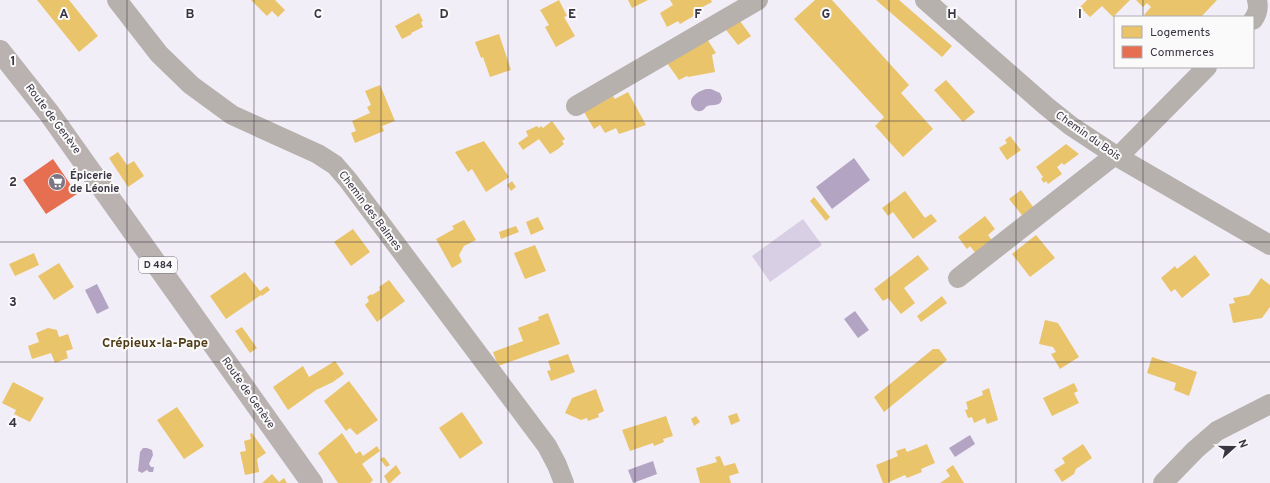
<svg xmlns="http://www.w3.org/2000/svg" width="1270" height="483" font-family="Overpass,sans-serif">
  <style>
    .green { fill: #d8cfe5 }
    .water { fill: #b3a4c4 }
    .homes { fill: #e9c46a }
    .shops { fill: #e76f51 }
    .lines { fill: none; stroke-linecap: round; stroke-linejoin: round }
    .minor { stroke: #b6b1ad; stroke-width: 20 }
    .primary { stroke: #b9b2b1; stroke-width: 22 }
    .grid { fill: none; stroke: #3b3543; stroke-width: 1; stroke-opacity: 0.55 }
    .labels { text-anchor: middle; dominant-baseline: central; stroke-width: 4; stroke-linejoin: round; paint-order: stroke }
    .shield { fill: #fafafa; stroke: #74707a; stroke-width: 1 }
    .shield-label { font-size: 10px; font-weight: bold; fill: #3b3543 }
    .street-label { font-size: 11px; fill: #3b3543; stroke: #fafafa }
    .poi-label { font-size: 11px; font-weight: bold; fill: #3b3543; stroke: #fafafa; text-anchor: start }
    .quarter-label { font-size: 13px; font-weight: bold; fill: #4f3a15; stroke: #fafafa }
    .grid-label { font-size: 13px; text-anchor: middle; font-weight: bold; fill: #3b3543; stroke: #fafafa; stroke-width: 4; stroke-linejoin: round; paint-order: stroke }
  </style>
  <rect width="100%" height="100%" fill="#f2eef8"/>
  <path class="green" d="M803 219 822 245 770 282 752 256Z"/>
  <path class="water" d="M706 89H711L720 93 722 98C721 107 714 104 707 106 703 110 702 113 695 110 685 101 695 92 706 89Z
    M854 158 870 180 832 209 816 187Z
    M97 284 109 308 97 314 85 290Z
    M855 311 869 330 858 338 844 319Z
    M970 435 975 444 955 457 949 448Z
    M143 448H147L152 450 153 455 149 464 151 467H154L153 472H149L147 470 142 473 138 471 140 452Z
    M653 461 657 474 633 483 628 470Z"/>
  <path class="homes" d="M37 0H69L98 36 79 52Z
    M251 0H275L285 10 278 17 272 11 267 16Z
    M559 0 567 16 564 17 575 36 556 47 545 27 549 25 540 10Z
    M628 0H648L632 8Z
    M670 0H711L712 2 695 11 697 14 680 24 678 21 667 27 660 13 673 5Z
    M815 0H832L909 85 901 93 933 129 903 157 875 126 884 117 794 19Z
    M876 0H899L952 46 942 57Z
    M1087 0H1130L1113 17 1102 6 1090 17 1080 7Z
    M1136 0H1217L1201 17H1146L1144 15 1151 7 1147 3 1143 7Z
    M419 13 423 21 421 22 423 27 411 33 412 34 402 39 395 26Z
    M737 17 751 36 738 45 723 26Z
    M499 34 511 70 490 77 483 57 481 58 475 42Z
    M707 39 716 53 712 55 715 72 688 77 687 76 679 80 667 63Z
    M946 80 975 112 963 122 934 90Z
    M380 85 395 121 382 126 384 131 355 143 351 133 356 131 352 121 370 113 367 107 371 105 365 91Z
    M628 92 646 125 619 134 616 128 605 133 600 125 594 129 584 112 613 96 615 99Z
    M552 121 565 139 562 141 564 144 558 149 550 154 539 139 523 150 518 143 528 136 526 131 537 126 539 128 541 126 543 128Z
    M1010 136 1021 150 1007 160 999 148 1007 143 1005 140Z
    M484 141 509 177 486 192 472 169 468 172 455 152Z
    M1066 144 1079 154 1064 165 1062 163 1057 167 1062 174 1048 184 1046 181 1044 183 1041 179 1043 177 1036 167Z
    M118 152 127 165 134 161 144 176 128 187 109 158Z
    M512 181 516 187 511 191 507 185Z
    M1021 190 1036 211 1025 219 1009 199Z
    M905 191 925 218 931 214 937 221 913 239 893 212 888 216 882 208Z
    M814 197 830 217 826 221 810 201Z
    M985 216 995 229 988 235 994 243 977 255 970 246 967 249 958 237Z
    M538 217 544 229 531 235 526 222Z
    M464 220 476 240 464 246 459 255 462 262 452 268 436 239 454 229 452 226Z
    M516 226 519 232 501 239 499 232Z
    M353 229 370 252 351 266 334 242Z
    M1036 235 1055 258 1030 277 1012 254Z
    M535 245 546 271 525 279 514 253Z
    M34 253 39 265 15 276 9 264Z
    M918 255 929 269 904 288 915 303 901 314 888 298 883 301 874 289Z
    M1195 255 1210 275 1182 298 1175 289 1171 292 1161 278 1175 266 1177 269Z
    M59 263 74 287 54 300 38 276Z
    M245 272 260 291 267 286 270 290 262 296 261 295 226 319 210 296Z
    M1261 278 1270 285V307L1262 318 1233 323 1229 304 1235 303 1233 298 1249 295Z
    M389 280 405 301 377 322 365 305 369 301 367 297 371 294 372 295 380 290 379 287Z
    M942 296 947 303 921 322 917 316Z
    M548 313 560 344 498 366 493 352 523 341 518 328 539 320 538 317Z
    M1045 320 1058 323 1079 357 1060 369 1051 354 1056 352 1053 347 1039 344Z
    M242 327 257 348 250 353 235 331Z
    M48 328 57 330 59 337 68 334 73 349 66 351 68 358 55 363 51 353 32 359 28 346 39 342 36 333Z
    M933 349H939L947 360 884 412 874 397Z
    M568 354 575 372 551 381 547 371 551 370 548 361Z
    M1152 357 1197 372 1189 396 1174 390 1176 383 1147 373Z
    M335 361 344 374 333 382 316 390 288 410 273 387 303 366 309 377Z
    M349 381 378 420 357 435 350 428 346 431 324 401Z
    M13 382 44 398 30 422 14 414 16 410 2 403Z
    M1074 383 1078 391 1074 393 1079 403 1052 416 1043 398Z
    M989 388 998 420 987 424 985 418 974 423 972 417 968 418 965 410 968 409 966 402 983 395 982 391Z
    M596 389 604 411 598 414 599 417 588 421 587 418 581 420 565 413 572 398Z
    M177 407 204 446 184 459 157 420Z
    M462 412 483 443 460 459 439 428Z
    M737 413 740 421 731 425 728 416Z
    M666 416 673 436 663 439 664 442 654 446 653 443 630 451 622 430Z
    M696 416 700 422 694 426 691 419Z
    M252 433 266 453 257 459 259 472 245 475 240 452 246 451 244 441 251 439 250 434Z
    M342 433 356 454 360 451 363 456 377 446 380 451 362 464 373 480 370 483H338L318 453Z
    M927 444 935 463 921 469 922 472 907 478 905 475 887 483H883L876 465 898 456 896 451 905 448 907 452Z
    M1083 444 1092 458 1076 469 1074 474 1062 482 1054 470 1065 463 1062 458Z
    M720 456 724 466 735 463 739 473 729 476 731 483H700L696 468 717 462 715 457Z
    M384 457 390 465 386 467 380 459Z
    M396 465 401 473 390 483H388L384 476Z
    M953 465 964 483H940L950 476 946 470Z
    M272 474 279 482 284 478 287 483H262Z"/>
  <path class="shops" d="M53 159 77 194 46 214 23 180Z"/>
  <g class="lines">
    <path class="minor" d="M117 0 159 54 191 85 232 115 318 154 335 165 348 180 547 446 557 465 564 483
      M925 0 1046 106 1071 126 1118 157 1270 245
      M1253 20C1258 13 1259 8 1257 0
      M576 106 758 0
      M1118 157 1207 67
      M958 278 1115 155
      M1163 483 1195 450 1217 431 1270 404"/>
    <path class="primary" d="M0 51 49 113 312 483"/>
  </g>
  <path class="grid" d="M127 0V483M254 0V483M381 0V483M508 0V483M635 0V483M762 0V483M889 0V483M1016 0V483M1143 0V17M1143 67V483M0 121H1270M0 242H1270M0 362H1270"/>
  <defs>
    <g id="supermarket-disc" transform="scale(0.9)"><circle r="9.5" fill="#7b7682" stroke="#fafafa"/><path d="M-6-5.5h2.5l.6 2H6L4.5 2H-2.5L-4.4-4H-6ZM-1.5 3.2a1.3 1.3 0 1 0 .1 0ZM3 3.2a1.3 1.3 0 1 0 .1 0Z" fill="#fff"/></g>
  </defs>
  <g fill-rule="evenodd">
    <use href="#supermarket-disc" x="57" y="182"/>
  </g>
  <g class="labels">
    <rect class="shield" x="139" y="257" width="38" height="16" rx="3"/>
    <g class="shield-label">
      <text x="158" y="265">D 484</text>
    </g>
    <g class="street-label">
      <text transform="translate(53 119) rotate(53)">Route de Genève</text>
      <text transform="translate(1088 136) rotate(35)">Chemin du Bois</text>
      <text transform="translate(370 211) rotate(53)">Chemin des Balmes</text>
      <text transform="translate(248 393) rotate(55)">Route de Genève</text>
    </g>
    <g class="poi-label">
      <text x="70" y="176">Épicerie<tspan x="70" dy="13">de Léonie</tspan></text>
    </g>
    <g class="quarter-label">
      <text x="155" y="344">Crépieux-la-Pape</text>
    </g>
  </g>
  <g class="grid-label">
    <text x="64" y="18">A</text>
    <text x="190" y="18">B</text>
    <text x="318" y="18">C</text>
    <text x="444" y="18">D</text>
    <text x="572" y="18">E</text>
    <text x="698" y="18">F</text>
    <text x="826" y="18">G</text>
    <text x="952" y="18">H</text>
    <text x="1080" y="18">I</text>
    <text x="13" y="65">1</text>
    <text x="13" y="186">2</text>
    <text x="13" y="306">3</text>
    <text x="13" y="427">4</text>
  </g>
  <rect x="1114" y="16" width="140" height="52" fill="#fafafa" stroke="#aeabb1"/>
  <rect x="1122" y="26" width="20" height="12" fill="#e9c46a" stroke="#aeabb1"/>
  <text x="1150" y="36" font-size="12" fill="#3b3543">Logements</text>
  <rect x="1122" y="46" width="20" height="12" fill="#e76f51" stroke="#aeabb1"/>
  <text x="1150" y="56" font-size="12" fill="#3b3543">Commerces</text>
  <g transform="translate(1234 447) rotate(69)" stroke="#fafafa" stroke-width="3" paint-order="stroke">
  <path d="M0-3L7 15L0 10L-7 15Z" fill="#3b3543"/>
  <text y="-6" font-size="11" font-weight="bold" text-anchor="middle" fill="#3b3543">N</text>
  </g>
</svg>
